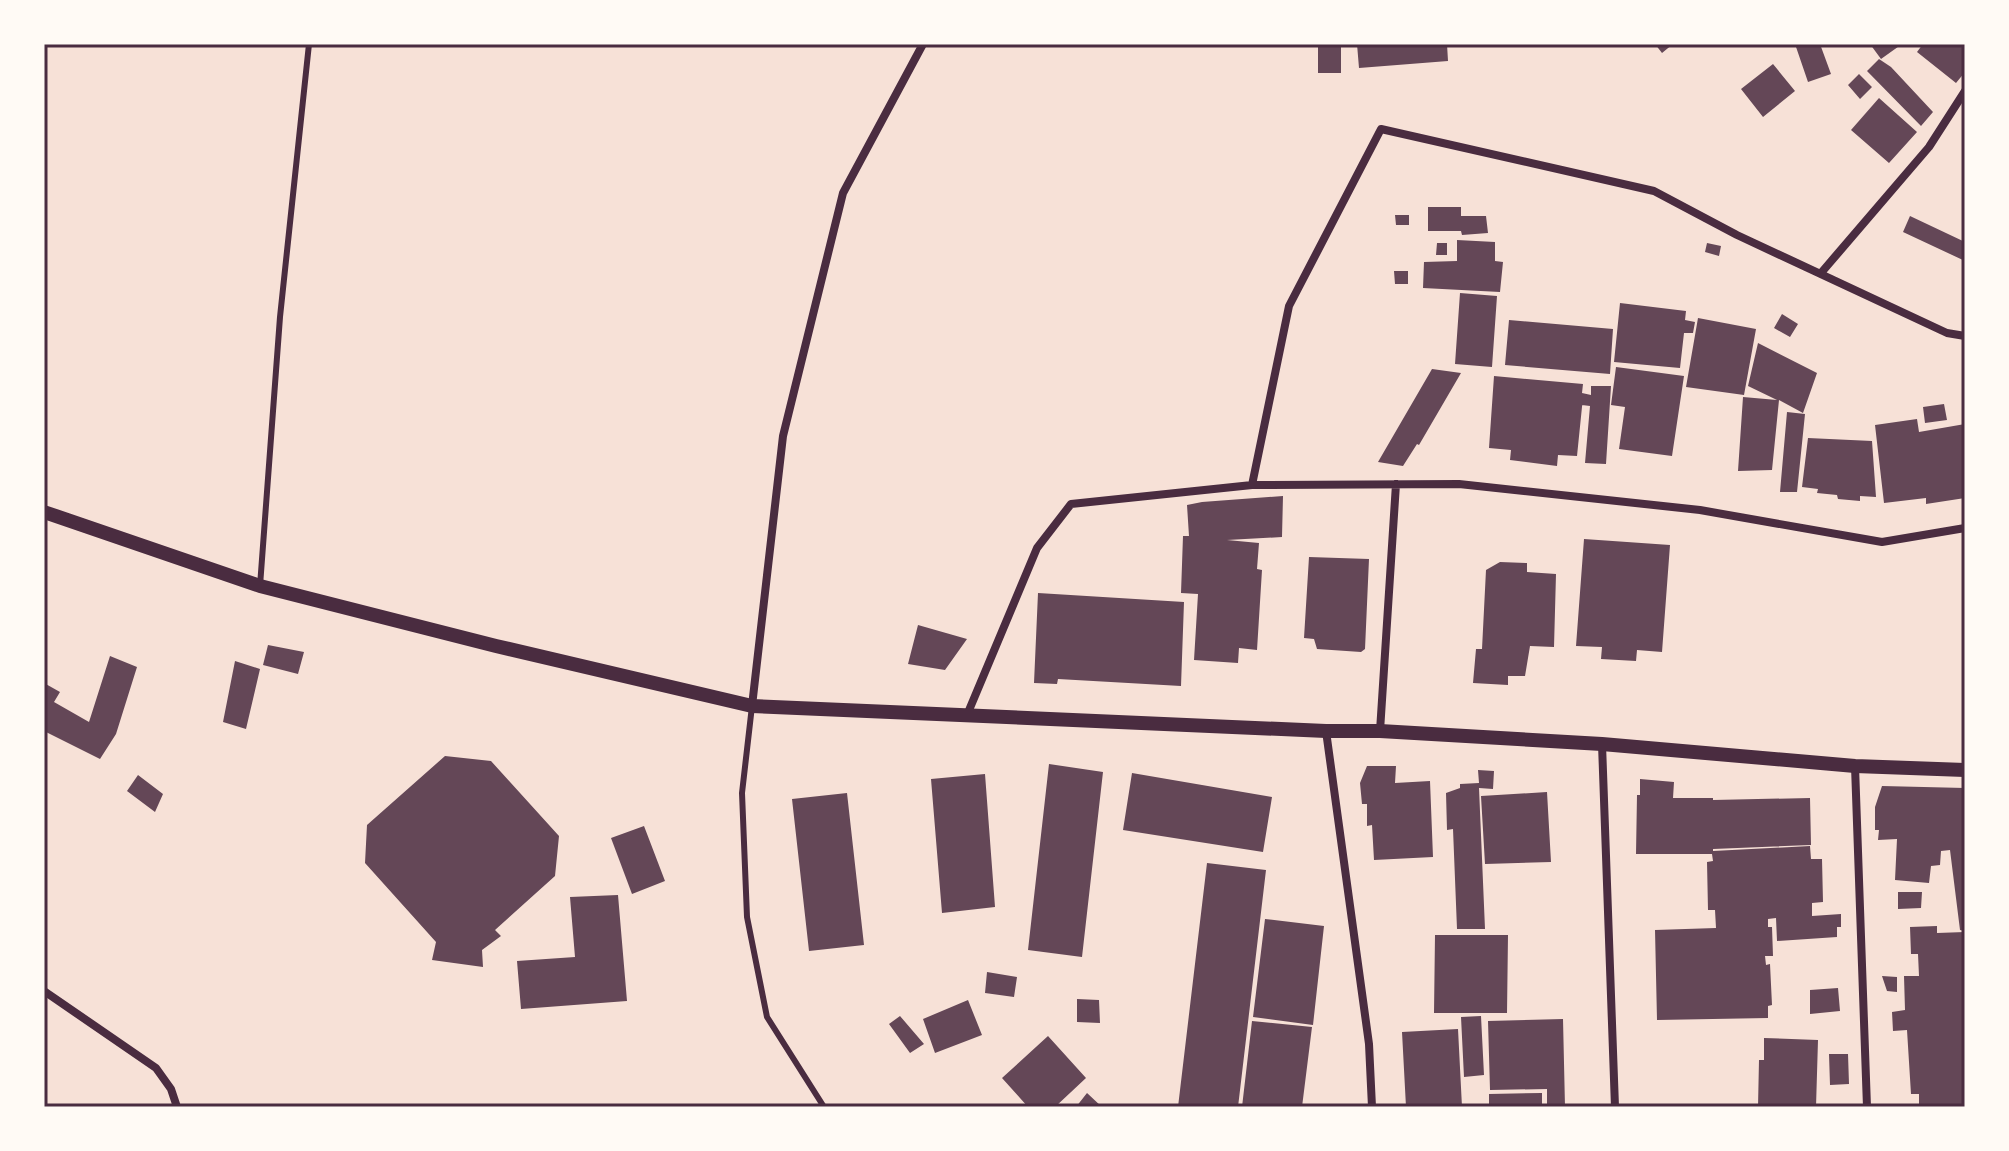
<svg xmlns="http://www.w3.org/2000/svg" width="2009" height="1151" font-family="Inter,sans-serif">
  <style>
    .building { fill: #644757 }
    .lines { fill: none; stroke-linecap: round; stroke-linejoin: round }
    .service { stroke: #4a2c40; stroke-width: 6 }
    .minor { stroke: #4a2c40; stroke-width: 8 }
    .tertiary { stroke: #4a2c40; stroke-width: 14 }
    .neatline { fill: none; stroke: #4a2c40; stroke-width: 3 }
  </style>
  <rect width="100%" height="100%" fill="#f7e1d7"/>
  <path class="building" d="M1318 44H1341V73H1318Z
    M1357 44H1447L1448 61 1359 68Z
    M1655 44H1673L1662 53Z
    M1795 44H1820L1831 74 1808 82Z
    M1870 44H1902L1881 59Z
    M1923 44H1961L1965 47V72L1956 83 1917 52Z
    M1879 59 1891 67 1933 112 1921 126 1867 71Z
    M1773 64 1795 91 1763 117 1741 89Z
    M1859 74 1872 87 1860 99 1848 85Z
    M1879 98 1917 132 1889 163 1851 130Z
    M1428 207H1461V216H1486L1488 233 1462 235 1461 231H1428Z
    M1395 215H1409V225H1396Z
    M1910 216 1965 242V261L1903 232Z
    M1457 240 1495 242V261L1503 262 1500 292 1423 288 1424 262 1457 261Z
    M1437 243H1447V255H1436Z
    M1707 243 1721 246 1719 256 1705 252Z
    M1394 271H1408V284H1395Z
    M1460 293 1497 296 1492 367 1455 364Z
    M1620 303 1686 311 1685 320 1695 322 1693 333H1684L1680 368 1614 362Z
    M1782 314 1798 324 1790 337 1774 328Z
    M1698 318 1756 329 1744 395 1686 387Z
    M1509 320 1613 329 1610 374 1505 365Z
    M1758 343 1817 373 1803 413 1779 400 1772 470 1738 471 1743 397 1777 400 1748 386Z
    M1616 367 1684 376 1672 456 1619 449 1625 407 1611 405Z
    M1432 369 1461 373 1419 445 1417 444 1403 466 1378 462Z
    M1494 376 1583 384 1582 393 1591 395V386H1611L1606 464 1585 463 1590 406 1582 405 1583 397 1577 456 1558 455 1557 466 1510 460 1511 450 1489 448Z
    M1944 404 1947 420 1925 423 1923 407Z
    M1787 412 1805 414 1797 492H1780Z
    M1917 419 1919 432 1965 424V477L1964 478 1965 498 1926 504V498L1884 503 1875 425Z
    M1808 438 1872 441 1876 497 1860 496V501L1838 499 1837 495 1817 493 1818 489 1802 487Z
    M1283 496 1282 537 1227 540 1259 543 1257 569 1262 570 1257 650 1239 648 1238 663 1194 660 1198 594 1181 593 1183 536H1189L1187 505 1202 502Z
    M1584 539 1670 545 1662 652 1637 650 1636 661 1601 659 1602 647 1576 646Z
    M1309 557 1369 559 1365 649 1361 652 1317 649 1314 639 1304 638Z
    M1500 562 1527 563V572L1556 574 1554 647 1530 646 1525 676H1508V685L1473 683 1476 649H1482L1486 570Z
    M1038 593 1184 602 1181 686 1058 679 1057 684 1034 683Z
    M918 625 967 639 945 670 908 664Z
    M268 645 304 652 298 674 263 665Z
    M110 656 137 667 116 734 100 759 44 731V683L60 692 54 702 89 722Z
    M235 661 260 669 246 729 223 722Z
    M445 756 491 761 559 836 555 876 495 930 501 936 482 950 483 967 432 960 436 942 365 863 367 825Z
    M1049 764 1103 772 1082 957 1028 950Z
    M1367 766H1396L1395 783 1430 781 1433 857 1374 860 1372 825 1367 826V804H1362L1360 783Z
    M1478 770 1494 771 1493 789 1479 788 1485 929H1457L1453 829 1447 830 1446 793 1460 788V784L1479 783Z
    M1132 773 1272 797 1263 852 1123 830Z
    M985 774 995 907 942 913 931 779Z
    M138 775 163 794 155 812 127 791Z
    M1640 779 1674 782 1673 798H1713V800L1810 798 1811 845 1713 849V851L1810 846 1811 859H1822L1823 902 1812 903V916L1841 914V927H1837V937L1777 941 1776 918 1768 919V927H1772L1773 956H1765L1766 965 1770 964 1772 1005 1768 1006V1018L1657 1020 1655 930 1716 928 1715 910H1708L1707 862 1713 861 1712 854H1636L1637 795H1640Z
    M1882 786 1965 788V931L1960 930 1950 850 1941 851 1940 865 1931 866 1929 883 1895 880 1897 839 1878 840 1879 830H1875V807Z
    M1547 792 1551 862 1485 864 1481 796Z
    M847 793 864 945 809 951 792 799Z
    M644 826 665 881 632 894 611 838Z
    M1207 863 1266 870 1238 1107H1178Z
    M1898 892H1922L1921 908 1898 909Z
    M618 895 627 1001 521 1009 517 961 575 957 570 897Z
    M1265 919 1324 926 1313 1025 1253 1017Z
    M1937 926V933L1965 932V1107H1919V1094H1911L1907 1030 1893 1031 1892 1012 1905 1010 1904 976H1919L1918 954H1911L1910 927Z
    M1435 935H1508L1507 1013H1434Z
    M987 972 1017 977 1014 997 985 993Z
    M1882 976 1897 977V992L1887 991Z
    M1838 988 1840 1011 1810 1014V990Z
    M1077 999 1099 1000 1100 1023 1077 1022Z
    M968 1000 982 1035 935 1053 923 1019Z
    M900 1016 924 1044 910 1053 889 1024Z
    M1481 1016 1484 1075 1464 1077 1461 1017Z
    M1563 1019 1565 1107H1547V1089L1490 1090 1488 1021Z
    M1252 1021 1312 1027 1302 1107H1242Z
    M1458 1029 1462 1107H1406L1402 1032Z
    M1048 1036 1086 1078 1055 1107H1028L1002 1078Z
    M1764 1038 1818 1040 1816 1107H1758L1759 1060H1764Z
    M1829 1054H1848L1849 1084 1830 1085Z
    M1087 1093 1102 1107H1076Z
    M1542 1093V1107H1489V1094Z"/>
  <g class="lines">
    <path class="service" d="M260 586 280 317 309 44
      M752 706 742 793 747 917 767 1017 824 1107"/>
    <path class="minor" d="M1821 273 1929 147 1965 91
      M1252 485 1289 306 1381 129 1654 191 1737 235 1947 333 1965 336
      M752 706 783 436 843 193 923 44
      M967 715 1037 548 1071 504 1252 485 1459 484 1700 510 1882 542 1965 528
      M1326 731 1369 1044 1372 1107
      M1380 731 1396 484
      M1602 744 1615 1107
      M1855 766 1867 1107
      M44 991 156 1068 171 1089 177 1107"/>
    <path class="tertiary" d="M44 512 260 586 496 646 752 706 1326 731H1380L1602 744 1855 766 1965 770"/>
  </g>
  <rect width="2009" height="1151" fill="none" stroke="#fffaf5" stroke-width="92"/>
  <rect x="46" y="46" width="1917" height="1059" class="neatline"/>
</svg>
